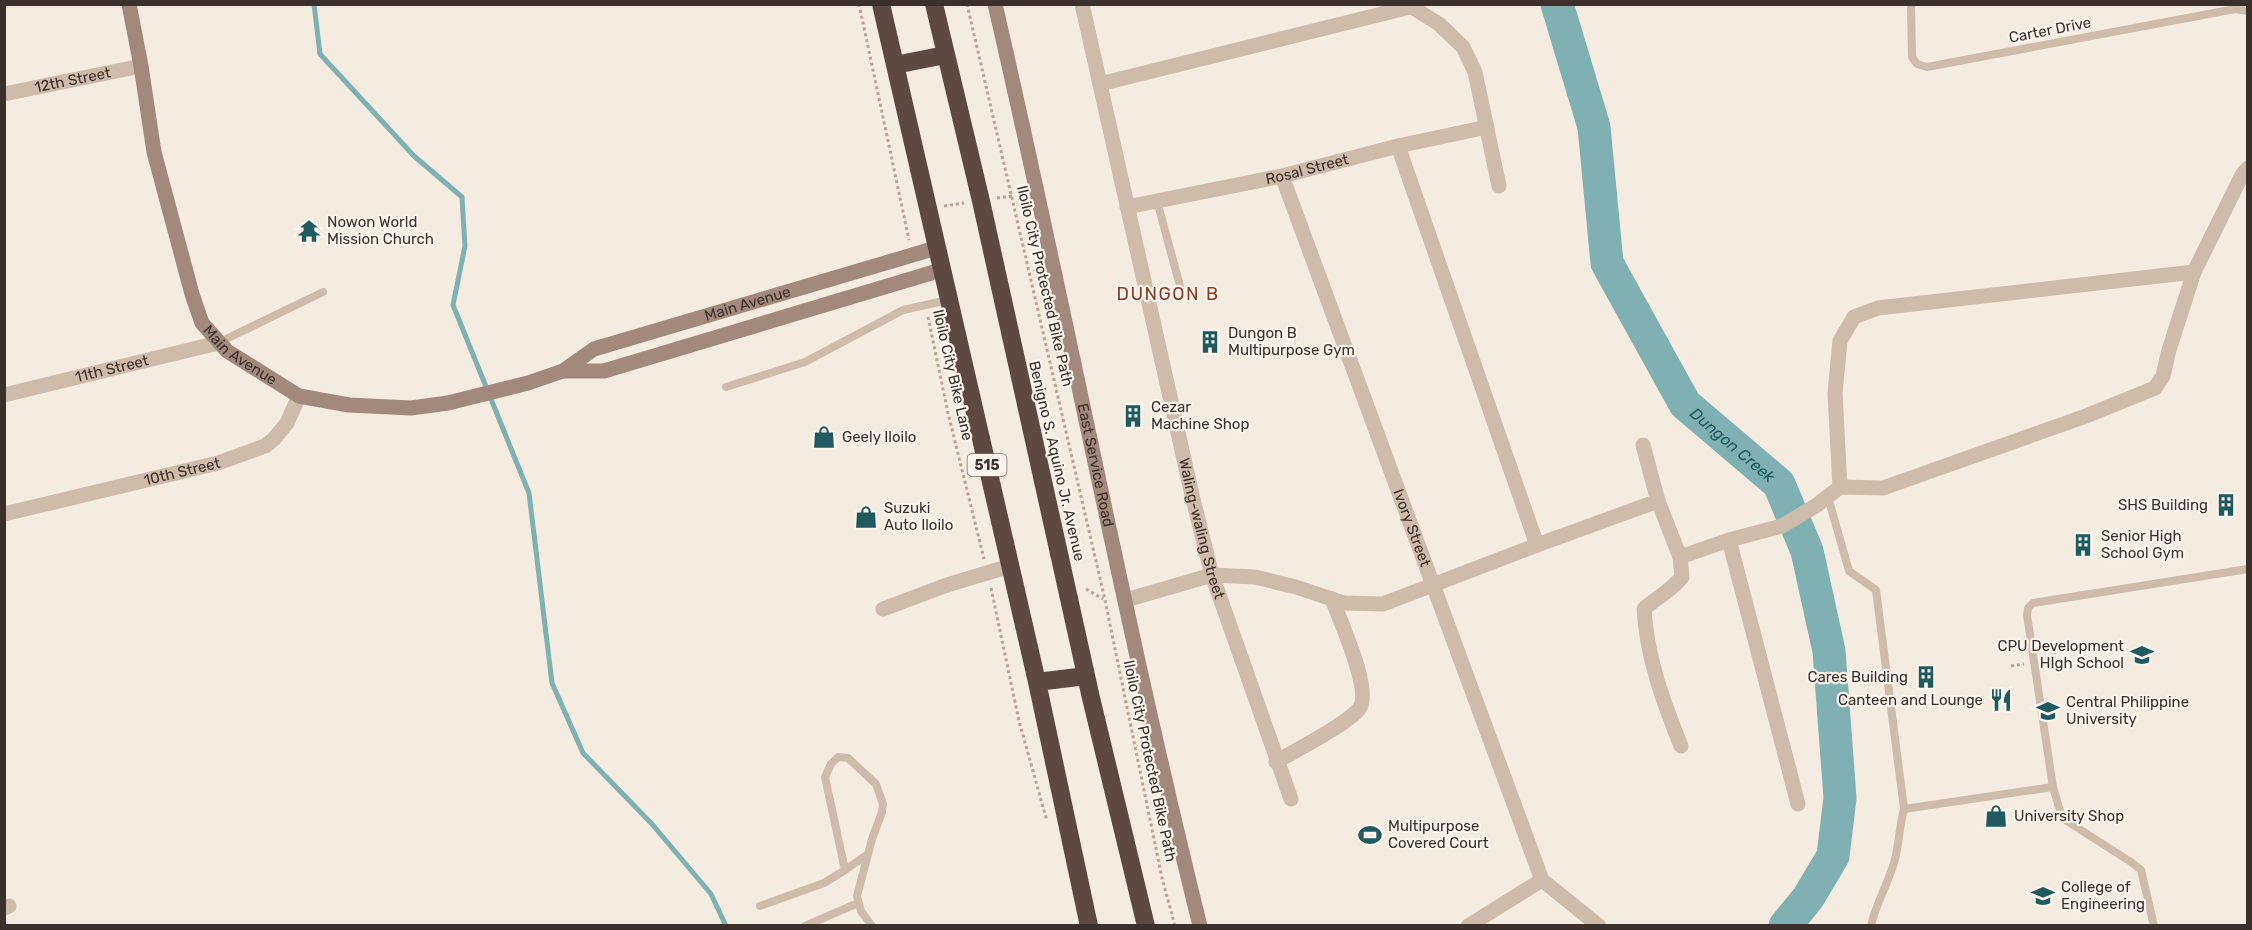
<svg xmlns="http://www.w3.org/2000/svg" width="2252" height="930" font-family="Rubik,sans-serif">
  <style>
    .lines { fill: none; stroke-linecap: round; stroke-linejoin: round }
    .stream { stroke: #7fb0b2; stroke-width: 5 }
    .river { stroke: #7fb0b2; stroke-width: 33 }
    .path { stroke: #b9a596; stroke-width: 3; stroke-dasharray: 3 3; stroke-linecap: butt }
    .lane { stroke: #cdbbac; stroke-width: 8 }
    .street { stroke: #cdbbac; stroke-width: 15 }
    .secondary { stroke: #a18a7d; stroke-width: 15 }
    .highway { stroke: #5c4a42; stroke-width: 18 }
    .labels { text-anchor: middle; dominant-baseline: central; stroke-width: 4.5; stroke-linejoin: round; paint-order: stroke }
    .shield { fill: #fbf5ee; stroke: #756b66; stroke-width: 1.5 }
    .shield-label { font-size: 14px; font-weight: bold; fill: #3b302b }
    .street-label { font-size: 15px; fill: #3b302b; stroke: #fbf5ee }
    .poi-label { font-size: 15px; fill: #3b302b; stroke: #fbf5ee; text-anchor: start }
    .water-label { font-size: 16px; font-style: italic; fill: #1f5a5e; stroke: #fbf5ee }
    .quarter-label { font-size: 18px; letter-spacing: 1.5px; fill: #8c3b22; stroke: #fbf5ee }
  </style>
  <rect width="100%" height="100%" fill="#f4ebe1"/>
  <g class="lines">
    <path class="stream" d="M314 4 320 54 414 156 462 197 465 246 453 305 529 493 552 683 583 753 652 824 711 894 726 926"/>
    <path class="river" id="s1" d="M1557 4 1594 127 1607 263 1685 404 1779 484 1807 551 1829 651 1840 798 1833 856 1808 898 1785 926"/>
    <path class="path" d="M859 4 909 240
      M967 4 1105 600 1162 878 1175 926
      M997 198 1012 196
      M944 206 964 203
      M928 317 948 413 984 559
      M991 588 1019 721 1047 821
      M1086 589 1103 599
      M2054 645 2055 669
      M2045 661 2055 659
      M2011 666 2024 664"/>
    <path class="lane" d="M1911 4 1912 57 1917 64 1927 67 2235 9 2248 11
      M1157 201 1180 286
      M218 343 323 292
      M726 387 805 362 903 310 948 300
      M1828 497 1849 571 1876 590 1904 809C1900 824 1899 840 1896 855 1891 880 1876 901 1871 926
      M1904 809 2053 787
      M868 854 845 870 825 777 831 764 838 757 848 758 876 784 883 804 882 812 872 839 857 896 861 911 872 926
      M760 906 824 883 845 870
      M805 926 858 903
      M2154 926 2141 870 2131 862 2062 818 2053 787 2027 615 2028 608 2033 603 2248 569"/>
    <g class="street">
      <path id="s2" d="M1082 4 1192 495 1212 575 1291 799"/>
      <path d="M1407 4 1439 24 1463 47 1475 72 1499 186"/>
      <path d="M1100 84 1410 7"/>
      <path id="s3" d="M4 94 141 66"/>
      <path d="M1398 146 1537 545"/>
      <path id="s4" d="M1282 176 1542 880 1599 926"/>
      <path id="s5" d="M1127 207 1282 176 1398 146 1487 127"/>
      <path id="s6" d="M4 395 218 343"/>
      <path d="M1643 445 1658 501 1680 557 1729 540 1782 526 1817 505 1840 487 1883 488 2086 416 2155 388 2163 376 2169 350 2194 272 2242 175 2248 168"/>
      <path d="M1840 487 1835 393 1840 341 1854 317 1878 308 2194 272"/>
      <path id="s7" d="M4 514 218 463 265 446 274 439 287 423 299 396"/>
      <path d="M1729 540 1798 804"/>
      <path d="M1680 557 1682 577C1671 591 1657 597 1644 609 1647 658 1663 701 1681 746"/>
      <path d="M1126 600 1212 575 1255 577 1296 587 1344 603 1383 604 1537 545 1658 501"/>
      <path d="M883 609 947 585 1010 566"/>
      <path d="M1276 762C1296 750 1346 725 1359 709 1373 691 1340 621 1332 599"/>
      <path d="M4 908 9 906"/>
      <path d="M1468 926 1542 880"/>
    </g>
    <g class="secondary">
      <path id="s8" d="M129 4 141 66 154 152 192 294 202 323 227 351 299 396 349 405 411 408 448 403 528 383 563 371 594 349 936 248"/>
      <path id="s9" d="M995 4C1066 311 1124 620 1200 926"/>
      <path d="M563 371H604L941 270"/>
    </g>
    <path class="highway" d="M881 4 1037 682 1089 926
      M934 4 981 201 1091 698 1146 926
      M895 65 945 55
      M1037 682 1086 676"/>
  </g>
  <defs>
    <g id="temple-bare" transform="scale(1.8)"><path d="M0-6L5-2H3V0L6.5 2.5H4V6H1.5V3h-3V6H-4V2.5H-6.5L-3 0V-2H-5Z" fill="#1f5a5e" stroke="#fbf5ee" stroke-width="2.5" paint-order="stroke"/></g>
    <g id="building-bare" transform="scale(1.8)"><path d="M-4-6H4V6H1V3H-1V6H-4ZM-2.5-4.3h1.7v1.8h-1.7ZM.8-4.3h1.7v1.8H.8ZM-2.5-1h1.7V.8h-1.7ZM.8-1h1.7V.8H.8Z" fill="#1f5a5e" stroke="#fbf5ee" stroke-width="2.5" paint-order="stroke"/></g>
    <g id="shop-bare" transform="scale(1.8)"><path d="M-5-2.5h2.3a2.7 3.5 0 0 1 5.4 0H5L5.5 6h-11ZM-1.5-2.5h3a1.5 2.3 0 0 0-3 0Z" fill="#1f5a5e" stroke="#fbf5ee" stroke-width="2.5" paint-order="stroke"/></g>
    <g id="school-bare" transform="scale(1.8)"><path d="M0-5L7-2L0 1L-7-2ZM-4 1L0 2.5L4 1V4Q0 6-4 4Z" fill="#1f5a5e" stroke="#fbf5ee" stroke-width="2.5" paint-order="stroke"/></g>
    <g id="restaurant-bare" transform="scale(1.8)"><path d="M-5-6h1v4h1v-4h1v4h1v-4h1v5L-1.5 .5V6h-2V.5L-5-1ZM5-6V6H3V1.5H1.5Q1.5-4 5-6Z" fill="#1f5a5e" stroke="#fbf5ee" stroke-width="2.5" paint-order="stroke"/></g>
    <g id="university-bare" transform="scale(1.8)"><path d="M0-5L7-2L0 1L-7-2ZM-4 1L0 2.5L4 1V4Q0 6-4 4Z" fill="#1f5a5e" stroke="#fbf5ee" stroke-width="2.5" paint-order="stroke"/></g>
    <g id="stadium-bare" transform="scale(1.8)"><path d="M0-5a6.5 5 0 1 0 0 10a6.5 5 0 1 0 0-10ZM-3.5-1.8h7v3.6h-7Z" fill="#1f5a5e" stroke="#fbf5ee" stroke-width="2.5" paint-order="stroke"/></g>
  </defs>
  <g fill-rule="evenodd">
    <use href="#temple-bare" x="309" y="231"/>
    <use href="#building-bare" x="1210" y="342"/>
    <use href="#building-bare" x="1133" y="416"/>
    <use href="#shop-bare" x="824" y="437"/>
    <use href="#building-bare" x="2226" y="505"/>
    <use href="#shop-bare" x="866" y="517"/>
    <use href="#building-bare" x="2083" y="545"/>
    <use href="#school-bare" x="2142" y="655"/>
    <use href="#building-bare" x="1926" y="677"/>
    <use href="#restaurant-bare" x="2001" y="700"/>
    <use href="#university-bare" x="2048" y="711"/>
    <use href="#shop-bare" x="1996" y="816"/>
    <use href="#stadium-bare" x="1370" y="835"/>
    <use href="#university-bare" x="2043" y="896"/>
  </g>
  <g class="labels">
    <rect class="shield" x="967.5" y="454" width="39" height="22" rx="4.5"/>
    <g class="shield-label">
      <text x="987" y="465">515</text>
    </g>
    <g class="street-label">
      <text transform="translate(2050 30) rotate(-11)">Carter Drive</text>
      <text stroke="none"><textPath href="#s3" startOffset="70">12th Street</textPath></text>
      <text stroke="none"><textPath href="#s5" startOffset="184">Rosal Street</textPath></text>
      <text transform="translate(1045 286) rotate(77)">Iloilo City Protected Bike Path</text>
      <text stroke="none"><textPath href="#s8" startOffset="918">Main Avenue</textPath></text>
      <text stroke="none"><textPath href="#s8" startOffset="378">Main Avenue</textPath></text>
      <text stroke="none"><textPath href="#s6" startOffset="111">11th Street</textPath></text>
      <text transform="translate(953 375) rotate(77)">Iloilo City Bike Lane</text>
      <text transform="translate(1057 461) rotate(77)">Benigno S. Aquino Jr. Avenue</text>
      <text stroke="none"><textPath href="#s9" startOffset="472">East Service Road</textPath></text>
      <text stroke="none"><textPath href="#s7" startOffset="183">10th Street</textPath></text>
      <text stroke="none"><textPath href="#s2" startOffset="538">Waling-waling Street</textPath></text>
      <text stroke="none"><textPath href="#s4" startOffset="375">Ivory Street</textPath></text>
      <text transform="translate(1150 761) rotate(78)">Iloilo City Protected Bike Path</text>
    </g>
    <g class="poi-label">
      <text x="327" y="222">Nowon World<tspan x="327" dy="17">Mission Church</tspan></text>
      <text x="1228" y="333">Dungon B<tspan x="1228" dy="17">Multipurpose Gym</tspan></text>
      <text x="1151" y="407">Cezar<tspan x="1151" dy="17">Machine Shop</tspan></text>
      <text x="842" y="437">Geely Iloilo</text>
      <text x="2208" y="505" text-anchor="end">SHS Building</text>
      <text x="884" y="508">Suzuki<tspan x="884" dy="17">Auto Iloilo</tspan></text>
      <text x="2101" y="536">Senior High<tspan x="2101" dy="17">School Gym</tspan></text>
      <text x="2124" y="646" text-anchor="end">CPU Development<tspan x="2124" dy="17">HIgh School</tspan></text>
      <text x="1908" y="677" text-anchor="end">Cares Building</text>
      <text x="1983" y="700" text-anchor="end">Canteen and Lounge</text>
      <text x="2066" y="702">Central Philippine<tspan x="2066" dy="17">University</tspan></text>
      <text x="2014" y="816">University Shop</text>
      <text x="1388" y="826">Multipurpose<tspan x="1388" dy="17">Covered Court</tspan></text>
      <text x="2061" y="887">College of<tspan x="2061" dy="17">Engineering</tspan></text>
    </g>
    <g class="water-label">
      <text stroke="none"><textPath href="#s1" startOffset="489">Dungon Creek</textPath></text>
    </g>
    <g class="quarter-label">
      <text x="1168" y="294">DUNGON B</text>
    </g>
  </g>
  <rect width="2252" height="930" fill="none" stroke="#3b302b" stroke-width="12"/>
</svg>
